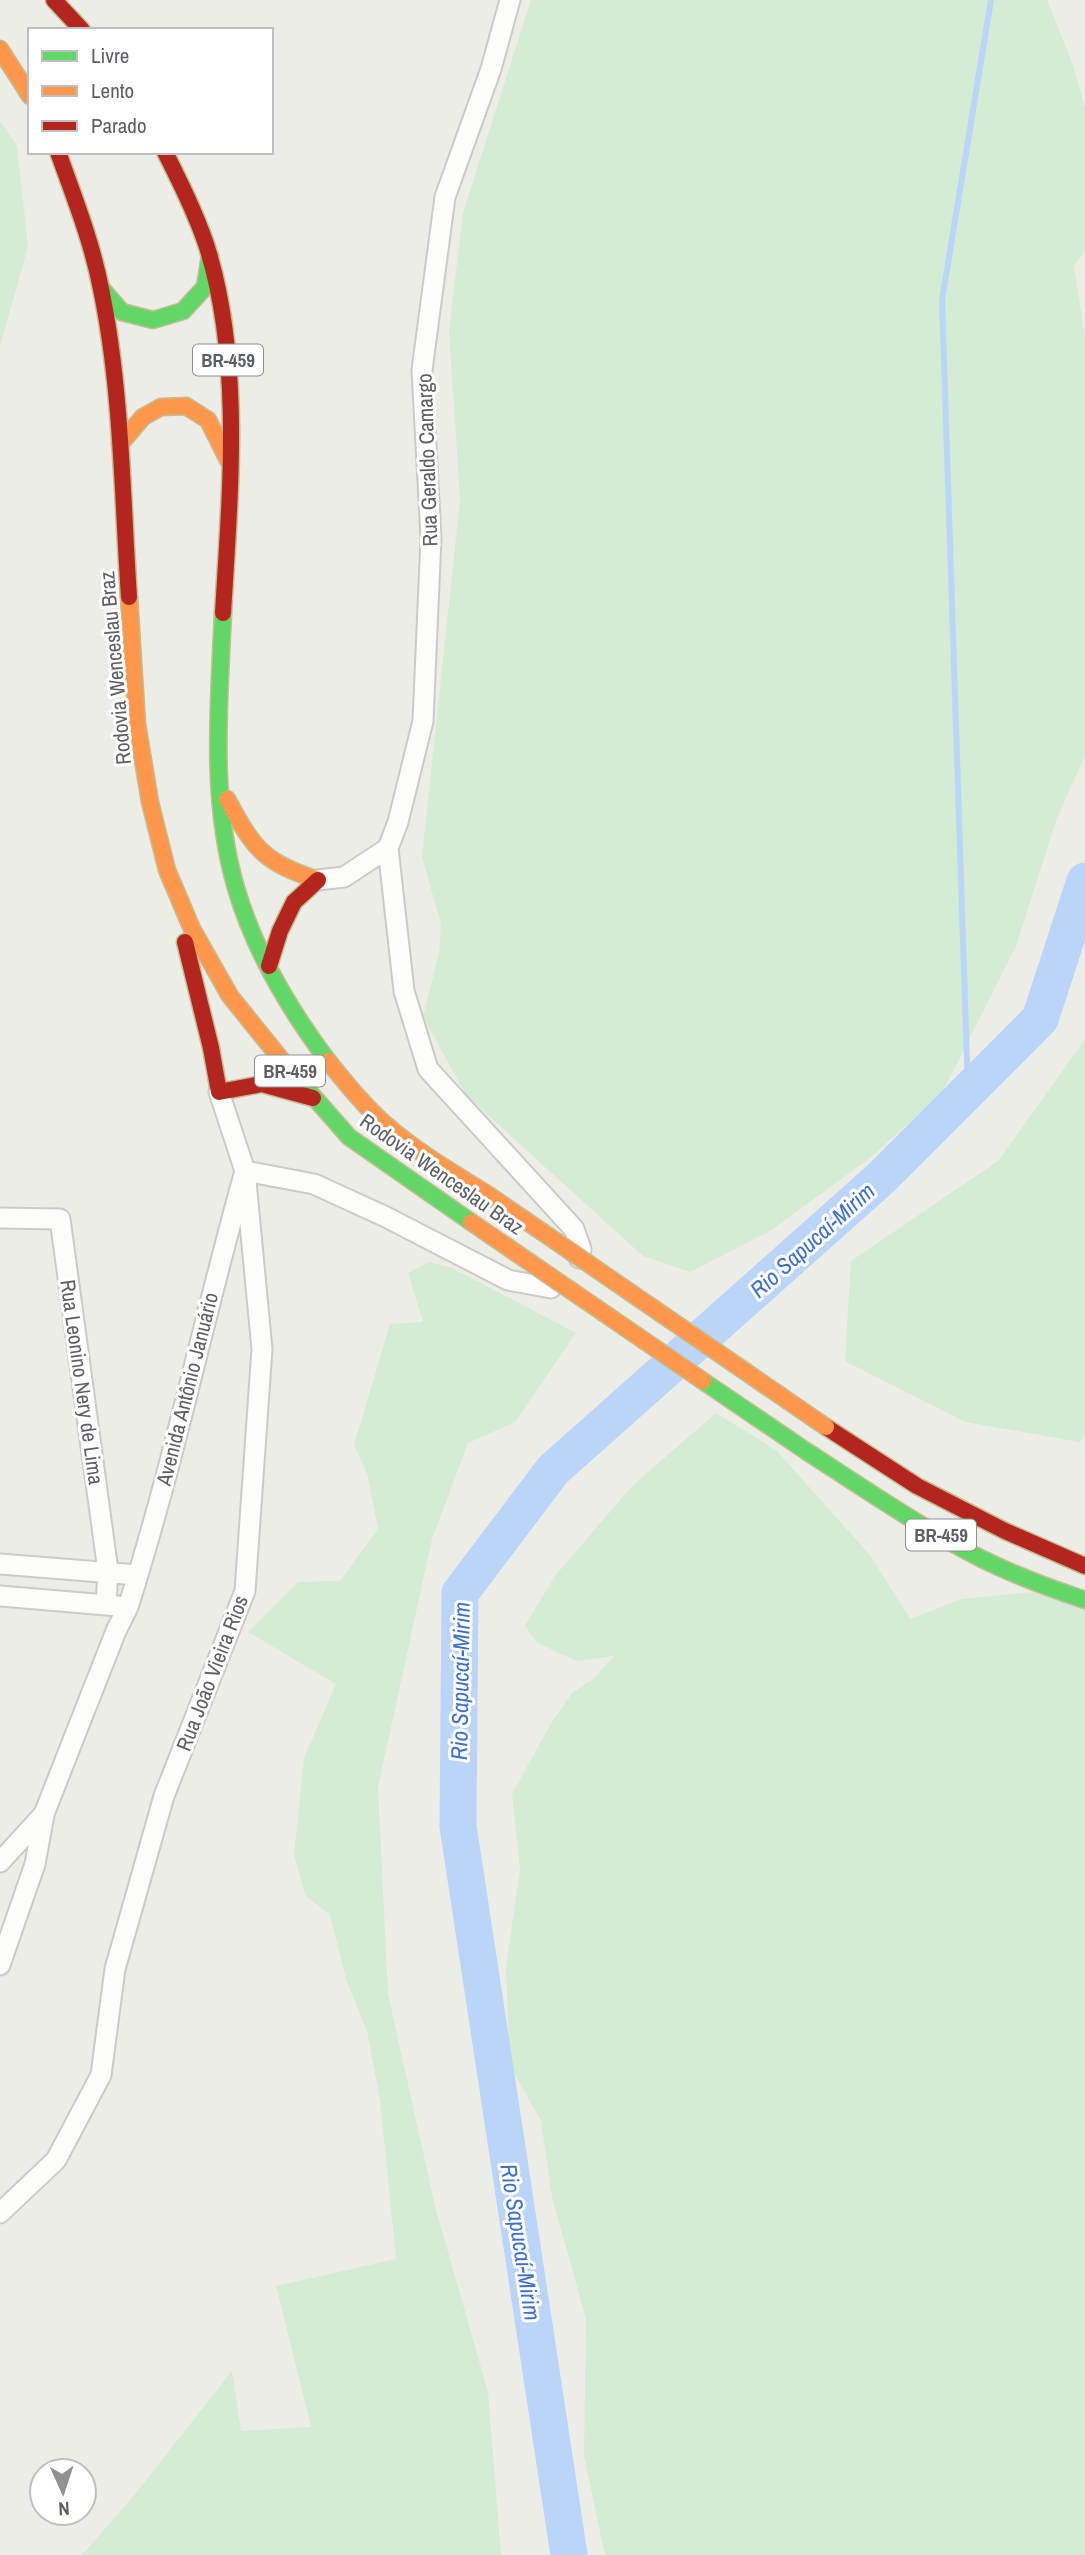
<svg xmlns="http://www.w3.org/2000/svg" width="1085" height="2555" font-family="'Archivo Narrow',sans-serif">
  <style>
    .green { fill: #d4ebd4 }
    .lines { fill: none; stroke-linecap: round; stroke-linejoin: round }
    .stream { stroke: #bbd5f8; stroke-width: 6 }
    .river { stroke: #bbd5f8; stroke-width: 37 }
    .street-casing { stroke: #cacbc9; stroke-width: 23 }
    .fast-casing { stroke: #c5bd93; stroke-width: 19 }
    .slow-casing { stroke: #c5bd93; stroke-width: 19 }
    .jam-casing { stroke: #c5bd93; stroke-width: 19 }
    .street { stroke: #fcfcfb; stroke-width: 19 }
    .fast { stroke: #63d668; stroke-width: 16 }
    .slow { stroke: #ff974d; stroke-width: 16 }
    .jam { stroke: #b3261e; stroke-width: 16 }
    .fast-bridge-casing { stroke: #c5bd93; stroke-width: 19; stroke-linecap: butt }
    .slow-bridge-casing { stroke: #c5bd93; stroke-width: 19; stroke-linecap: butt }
    .fast-bridge { stroke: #63d668; stroke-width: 16 }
    .slow-bridge { stroke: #ff974d; stroke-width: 16 }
    .labels { text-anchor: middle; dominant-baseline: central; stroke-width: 6; stroke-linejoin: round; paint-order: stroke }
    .shield { fill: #fff; stroke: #8d8f94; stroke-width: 2 }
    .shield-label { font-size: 19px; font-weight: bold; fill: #5c5f66 }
    .street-label { font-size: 21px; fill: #5c5f66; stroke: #fff }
    .water-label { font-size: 23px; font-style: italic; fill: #3d6fcd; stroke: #fff }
  </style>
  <rect width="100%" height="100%" fill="#edede7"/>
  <path class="green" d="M531 0H1047L1071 60 1085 107V251L1074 266 1085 337V755L1057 818 1016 946 942 1093 870 1158 770 1231 690 1272 643 1256 466 1095 423 1017 439 953 441 924 422 857 460 500 449 331 463 213Z
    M0 121 17 146 28 246 0 347Z
    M1085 1039V1435L1080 1442 965 1422 845 1361 851 1261 998 1161Z
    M429 1262 452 1268 576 1333 515 1422 468 1443 432 1539 378 1787 388 1994 435 2206 488 2392 501 2555H82L132 2498 232 2371 241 2431 311 2427 276 2286 396 2259 380 2100 367 2031 347 1982 330 1915 305 1895 294 1855 304 1758 336 1684 248 1632 298 1582 340 1581 378 1529 367 1473 354 1445 390 1324 423 1322 408 1273Z
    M716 1413 776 1450 870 1555 910 1619 962 1599 1033 1592 1085 1610V2555H605L584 2456 586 2319 552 2197 541 2121 510 2066 506 1968 520 1869 512 1794 553 1720 572 1693 593 1679 614 1656 576 1661 536 1642 525 1625 555 1576 632 1486Z"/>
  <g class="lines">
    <path class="stream" d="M968 1092 942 300 991 0"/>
    <path class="river" d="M569 2555 458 1826 460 1593 553 1470 880 1179 1040 1019 1085 881"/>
    <g class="street-casing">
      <path id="street" d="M388 848 404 991 428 1069 574 1229 581 1249 579 1258
        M318 880 344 877 388 848 398 822 423 721 431 538 422 370 445 197 491 69 510 0
        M0 1218 60 1219 108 1571 106 1604
        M0 1564 138 1575
        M0 1596 118 1606
        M0 1862 44 1814 116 1631 128 1607C174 1463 204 1316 245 1171L314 1184 386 1217 508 1280 551 1288
        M0 1965 35 1864 44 1815
        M0 2213 56 2160 101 2075 115 1969 164 1796 245 1591 262 1349 245 1171 219 1092"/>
    </g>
    <g class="fast-casing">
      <path id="fast" d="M101 288 122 312 153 320 183 311 205 287 210 256
        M223 613C219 704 210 800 236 888 254 950 289 1009 328 1061
        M284 1063 349 1137 471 1222
        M806 1451C863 1488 920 1527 980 1558 1014 1575 1049 1588 1085 1600"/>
    </g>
    <g class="slow-casing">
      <path id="slow" d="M0 49 30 96
        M120 444 143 417 161 407 186 406 208 420 228 460
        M129 597 137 724 150 802 167 870 192 929 230 996 284 1063
        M227 799C253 848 264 863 318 880
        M328 1061C346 1083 364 1106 386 1125 418 1153 455 1174 490 1196"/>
    </g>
    <g class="jam-casing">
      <path id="jam" d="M54 0 82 30
        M58 152C74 197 92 242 101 289 122 390 122 495 129 597
        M165 152C180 182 195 212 206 244 243 359 230 494 223 613
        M185 942 211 1048 219 1092 262 1084 313 1098
        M269 966 280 931 294 902 318 880
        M826 1427 917 1486 1005 1531 1085 1566"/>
    </g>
    <use href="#street" class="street"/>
    <use href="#fast" class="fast"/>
    <use href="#slow" class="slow"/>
    <use href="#jam" class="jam"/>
    <g class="fast-bridge-casing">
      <path id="fast-bridge" d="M703 1381 806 1451"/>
    </g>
    <g class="slow-bridge-casing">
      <path id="slow-bridge" d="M490 1196 826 1427
        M471 1222 703 1381"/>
    </g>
    <use href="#fast-bridge" class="fast-bridge"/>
    <use href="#slow-bridge" class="slow-bridge"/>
  </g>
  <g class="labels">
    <g class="shield">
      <rect x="193" y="344.5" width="70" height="31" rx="5"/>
      <rect x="255" y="1055.5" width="70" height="31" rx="5"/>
      <rect x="906" y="1519.5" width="70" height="31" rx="5"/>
    </g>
    <g class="shield-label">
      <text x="228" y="360">BR-459</text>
      <text x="290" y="1071">BR-459</text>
      <text x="941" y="1535">BR-459</text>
    </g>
    <g class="street-label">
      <text transform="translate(427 460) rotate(-92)">Rua Geraldo Camargo</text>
      <text transform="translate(115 668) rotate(-95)">Rodovia Wenceslau Braz</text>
      <text transform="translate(442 1174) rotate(35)">Rodovia Wenceslau Braz</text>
      <text transform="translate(82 1382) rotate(82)">Rua Leonino Nery de Lima</text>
      <text transform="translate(187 1389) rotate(-76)">Avenida Antônio Januário</text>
      <text transform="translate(212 1673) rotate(-69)">Rua João Vieira Rios</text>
    </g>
    <g class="water-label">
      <text transform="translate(812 1240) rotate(-42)">Rio Sapucaí-Mirim</text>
      <text transform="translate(460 1681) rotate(-89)">Rio Sapucaí-Mirim</text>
      <text transform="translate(521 2242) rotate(81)">Rio Sapucaí-Mirim</text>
    </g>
  </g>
  <rect x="28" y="28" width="245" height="126" fill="#ffffff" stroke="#bebfc2" stroke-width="2"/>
  <rect x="42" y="51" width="35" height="10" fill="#63d668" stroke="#bebfc2" stroke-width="2"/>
  <text x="91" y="63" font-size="21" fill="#5c5f66">Livre</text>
  <rect x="42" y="86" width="35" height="10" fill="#ff974d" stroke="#bebfc2" stroke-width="2"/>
  <text x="91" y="98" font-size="21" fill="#5c5f66">Lento</text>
  <rect x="42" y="121" width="35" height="10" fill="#b3261e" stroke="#bebfc2" stroke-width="2"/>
  <text x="91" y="133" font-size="21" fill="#5c5f66">Parado</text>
  <g transform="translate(63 2492) rotate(177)"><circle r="33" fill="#ffffff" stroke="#bebfc2" stroke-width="2"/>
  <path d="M0-5L12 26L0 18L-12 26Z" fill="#8f9193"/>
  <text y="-10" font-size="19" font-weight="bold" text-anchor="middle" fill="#5c5f66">N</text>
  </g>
</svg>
